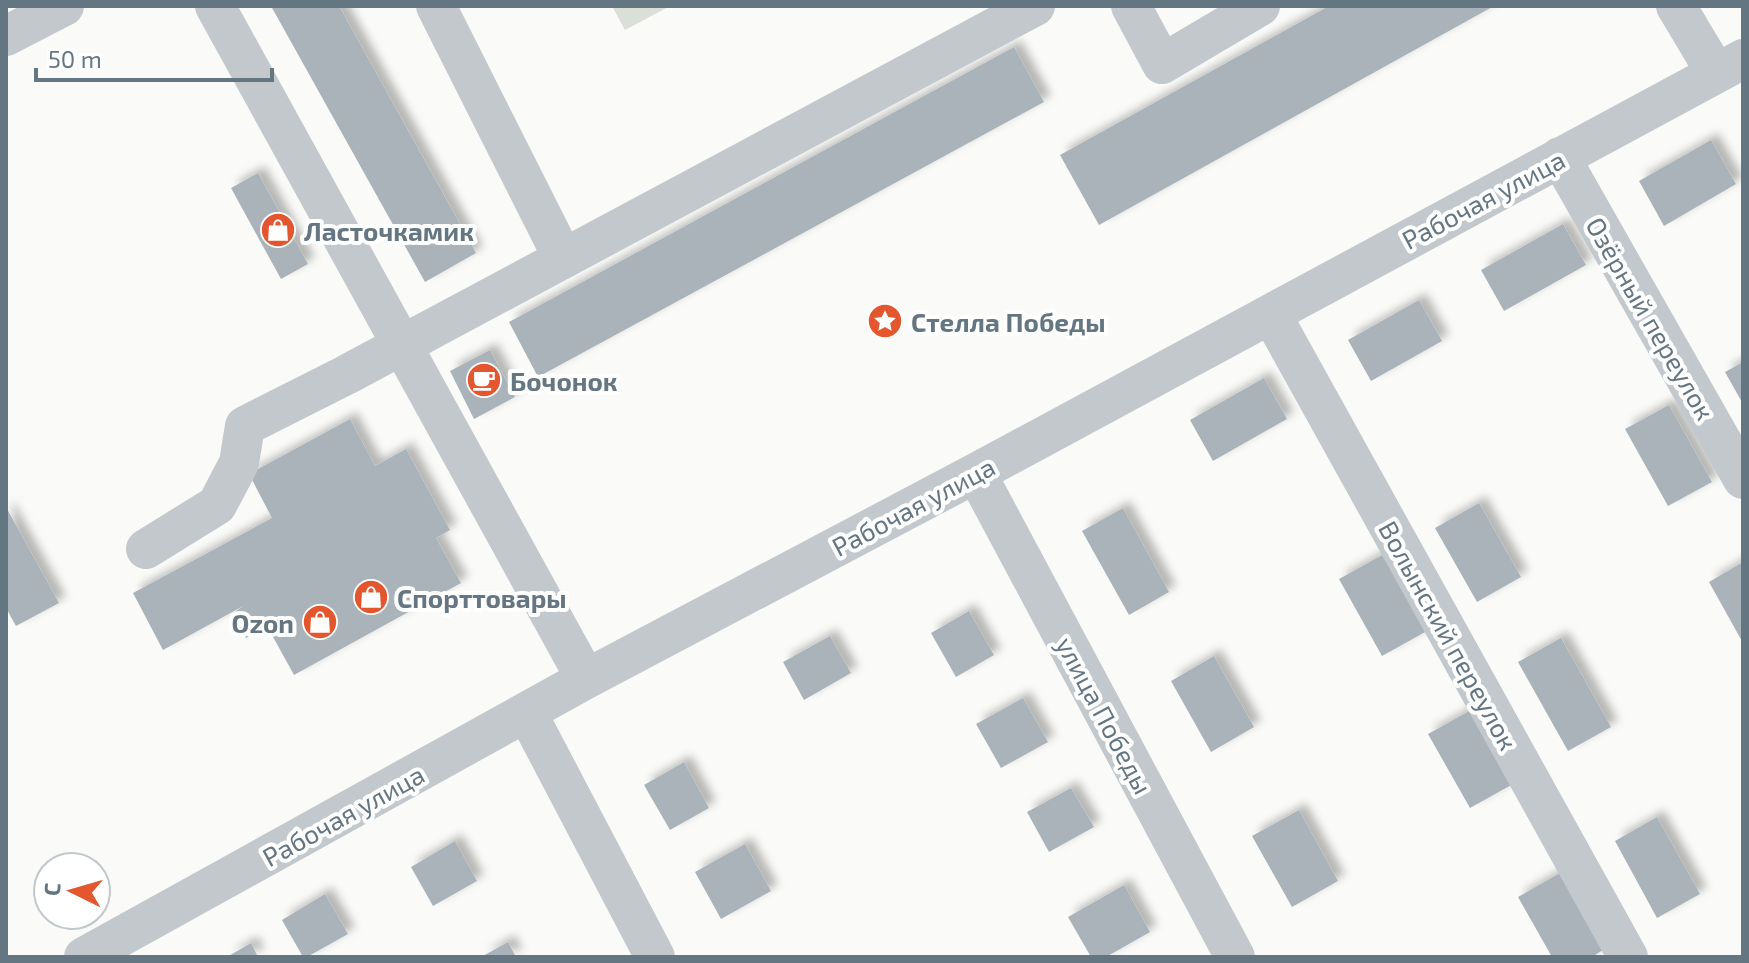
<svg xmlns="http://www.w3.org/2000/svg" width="1749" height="963" font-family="'Exo 2',sans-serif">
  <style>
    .green { fill: #dadfd7 }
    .building { fill: #aab3b9; filter: url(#shadow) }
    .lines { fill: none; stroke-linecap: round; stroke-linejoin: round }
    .minor { stroke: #c3c8cc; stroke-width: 40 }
    .labels { text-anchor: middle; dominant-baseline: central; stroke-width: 8; stroke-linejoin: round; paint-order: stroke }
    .street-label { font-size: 26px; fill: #657683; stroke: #fff }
    .poi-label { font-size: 26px; font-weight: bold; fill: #657683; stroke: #fff; text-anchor: start }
  </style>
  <defs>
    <filter id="shadow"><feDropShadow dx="7" dy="-7" stdDeviation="4" flood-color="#0004"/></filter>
  </defs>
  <rect width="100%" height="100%" fill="#fafaf8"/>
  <path class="green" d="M612 6H670L625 30Z"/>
  <path class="building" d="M271 6H339L476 253 425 282Z
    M1329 6H1494L1099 225 1060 155Z
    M1014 47 1044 102 538 377 509 322Z
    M1711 140 1736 184 1664 226 1639 181Z
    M258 173 308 264 281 279 231 188Z
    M1563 224 1586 265 1504 311 1481 270Z
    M1419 300 1442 341 1371 381 1348 340Z
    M490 350 515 397 474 419 450 371Z
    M1743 362V404L1725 372Z
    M1264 378 1287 419 1213 461 1190 420Z
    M1669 405 1712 482 1668 506 1625 429Z
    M350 419 375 466 406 449 450 530 436 538 461 583 294 675 267 626 246 638 233 613 245 605 163 650 133 593 272 518 249 474Z
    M1479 503 1521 577 1477 602 1435 528Z
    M6 507 59 603 16 626 6 608Z
    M1123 508 1169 592 1129 615 1082 531Z
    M1384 554 1427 631 1382 656 1339 579Z
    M1743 562V643L1709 582Z
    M969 611 994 655 956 677 931 633Z
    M830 636 851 673 804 700 783 662Z
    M1561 638 1611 727 1568 751 1518 662Z
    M1214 656 1254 727 1211 752 1171 681Z
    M1023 698 1048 742 1001 768 976 724Z
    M1471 710 1513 784 1470 808 1428 734Z
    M684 762 709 808 670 830 644 785Z
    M1071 788 1094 827 1049 852 1027 812Z
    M1299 810 1338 881 1292 907 1252 836Z
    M1657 817 1700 894 1657 918 1615 841Z
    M455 841 477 881 433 906 411 867Z
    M745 844 771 891 721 919 695 872Z
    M1560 873 1603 950 1592 957H1552L1518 897Z
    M1124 885 1150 932 1106 957H1091L1068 917Z
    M325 894 348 934 307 957H303L282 920Z
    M508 942 516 957H481Z
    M251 943 258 957H227Z"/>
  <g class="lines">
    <path class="minor" d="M215 6 586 679
      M436 6 563 258
      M1131 6 1162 64 1260 6
      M1676 6 1716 73
      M6 36 64 6
      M1560 157 1743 479
      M1271 314 1628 957
      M976 473 1235 957
      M146 549 217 505 239 463 245 426 346 375 1035 6
      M527 713 655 957
      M84 957 586 679 976 473 1743 59"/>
  </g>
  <defs>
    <g id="shop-disc" transform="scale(1.8)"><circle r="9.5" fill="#e4572e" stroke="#fff"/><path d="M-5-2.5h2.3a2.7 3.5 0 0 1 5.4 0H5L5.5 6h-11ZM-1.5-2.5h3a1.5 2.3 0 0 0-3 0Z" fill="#fff"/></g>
    <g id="sight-disc" transform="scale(1.8)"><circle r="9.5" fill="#e4572e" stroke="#fff"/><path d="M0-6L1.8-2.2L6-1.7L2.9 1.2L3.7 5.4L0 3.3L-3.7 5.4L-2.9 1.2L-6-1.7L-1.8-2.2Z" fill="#fff"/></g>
    <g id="cafe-disc" transform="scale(1.8)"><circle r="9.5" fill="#e4572e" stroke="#fff"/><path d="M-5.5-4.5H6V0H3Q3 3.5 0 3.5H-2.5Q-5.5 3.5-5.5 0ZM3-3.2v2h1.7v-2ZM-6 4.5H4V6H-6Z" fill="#fff"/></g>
  </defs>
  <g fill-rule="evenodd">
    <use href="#shop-disc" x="278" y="230"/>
    <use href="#sight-disc" x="885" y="321"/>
    <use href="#cafe-disc" x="484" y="380"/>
    <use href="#shop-disc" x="371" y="597"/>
    <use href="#shop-disc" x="320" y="622"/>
  </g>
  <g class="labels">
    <g class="street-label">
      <text transform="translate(1483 199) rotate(-28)">Рабочая улица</text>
      <text transform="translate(1651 318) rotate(60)">Озёрный переулок</text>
      <text transform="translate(913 506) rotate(-28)">Рабочая улица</text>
      <text transform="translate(1449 635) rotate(61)">Волынский переулок</text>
      <text transform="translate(1105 715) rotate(62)">улица Победы</text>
      <text transform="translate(343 815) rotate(-29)">Рабочая улица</text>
    </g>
    <g class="poi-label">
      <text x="304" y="230">Ласточкамик</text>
      <text x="911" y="321">Стелла Победы</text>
      <text x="510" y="380">Бочонок</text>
      <text x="397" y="597">Спорттовары</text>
      <text x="294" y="622" text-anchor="end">Ozon</text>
    </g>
  </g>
  <rect width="1749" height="963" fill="none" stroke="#657683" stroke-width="16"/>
  <g transform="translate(72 891) rotate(275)"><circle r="38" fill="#ffffff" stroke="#c1c8cd" stroke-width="2"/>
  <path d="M0-6L14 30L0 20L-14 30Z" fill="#e4572e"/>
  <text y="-12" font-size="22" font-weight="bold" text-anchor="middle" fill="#657683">С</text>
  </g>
  <path d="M36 68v12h236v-12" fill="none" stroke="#657683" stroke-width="4"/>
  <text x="48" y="68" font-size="24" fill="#657683" stroke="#ffffff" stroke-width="6" paint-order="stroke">50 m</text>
</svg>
